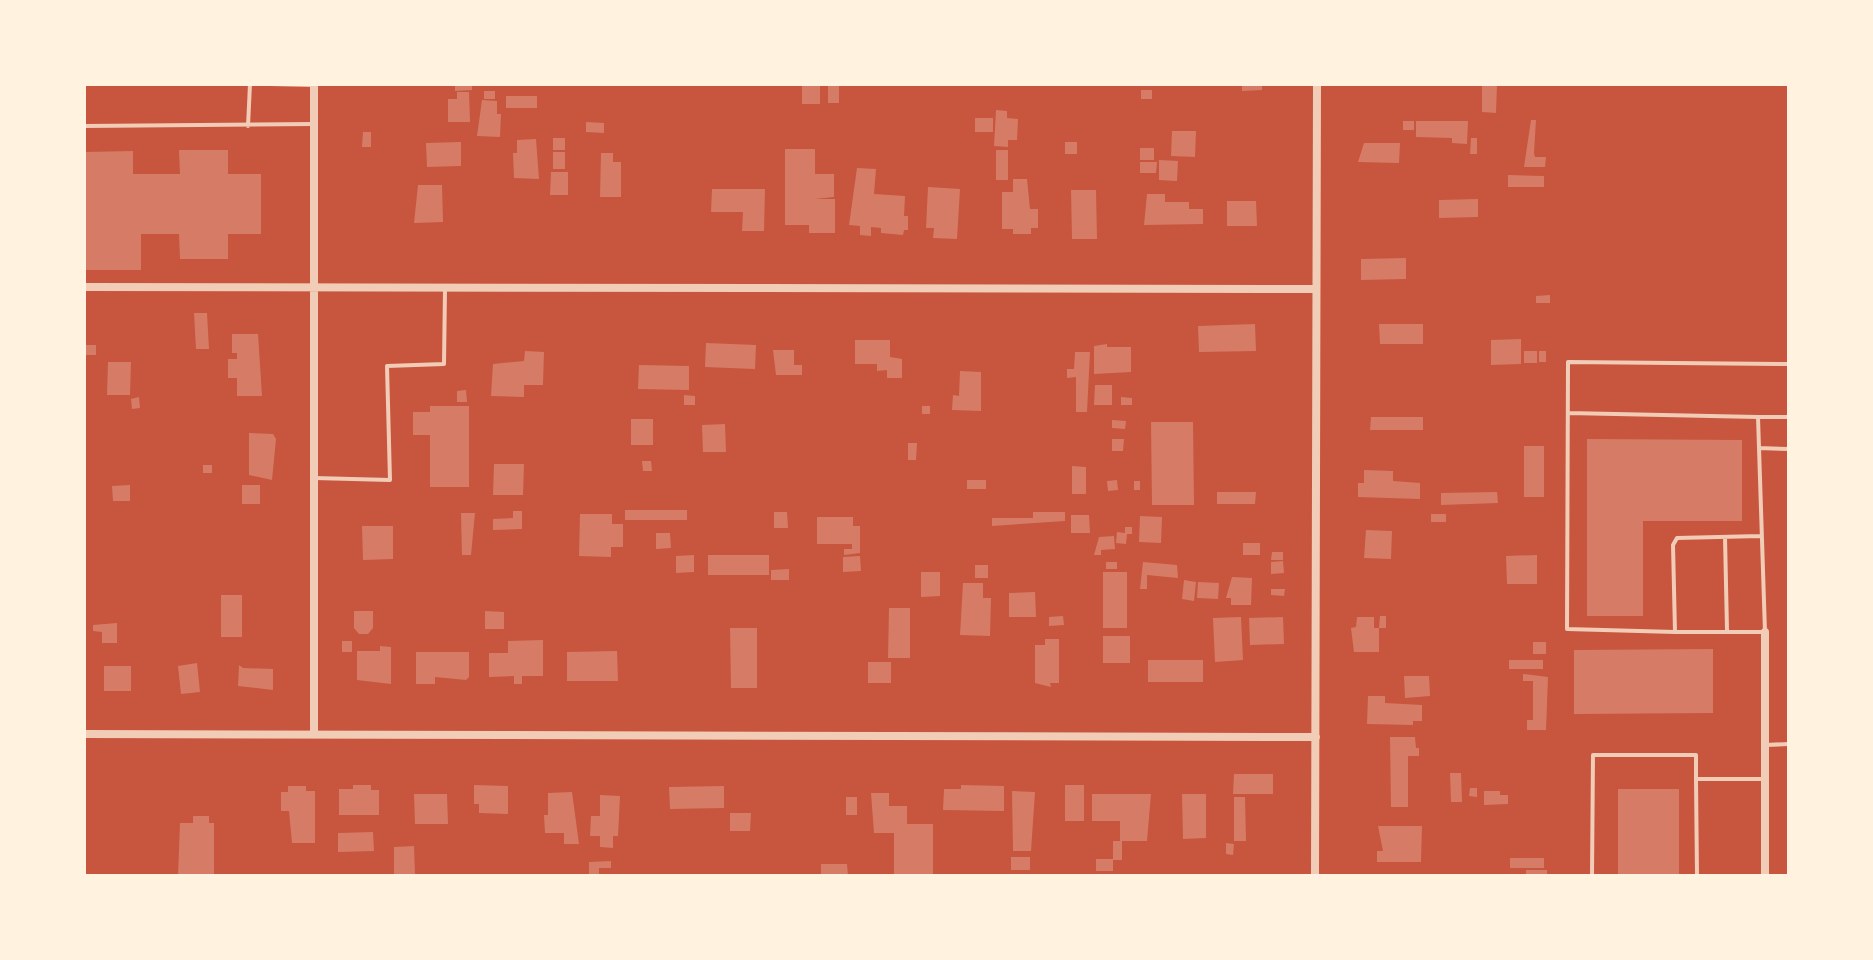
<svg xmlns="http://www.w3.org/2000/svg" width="1873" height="960" font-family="'Alegreya Sans',sans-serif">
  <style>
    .building { fill: #d67c66 }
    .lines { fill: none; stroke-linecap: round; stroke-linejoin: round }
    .service { stroke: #f1ccb7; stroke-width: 4 }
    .minor { stroke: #f1ccb7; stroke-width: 8 }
  </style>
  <rect width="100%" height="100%" fill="#c8553d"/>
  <path class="building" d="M455 84H472V90L455 91Z
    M802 84H820V104H802Z
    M828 84H839V103H828Z
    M1242 84H1262V90L1242 91Z
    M1482 84H1497L1496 113 1482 112Z
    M1141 90H1152V99H1141Z
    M484 91H495V99H484Z
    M457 92H469L470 122H448V99H457Z
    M506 96H537V108H506Z
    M482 100 497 101V114H501L500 137 477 136Z
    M996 110 1007 111V118L1018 119 1017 140H1008V147L994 146Z
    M975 118H993V132H975Z
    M1531 120H1536L1534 153 1535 157H1546L1545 167H1524Z
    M1403 121H1414V130H1403Z
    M1416 121H1468L1467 144 1452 143V138L1416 137Z
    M586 122 604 123V133L586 132Z
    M1172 131H1196L1195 157 1171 156Z
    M363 132H371V147H362Z
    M553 138H565V150H553Z
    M1471 138H1477V154H1470Z
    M536 139 539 179 514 178 513 153H517V140Z
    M461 142V166L427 167 426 143Z
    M1065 142H1077V154H1065Z
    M1364 143H1400L1399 163 1358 162Z
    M1140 148H1154V160H1140Z
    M785 149H815V174H834V197L815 199H835V233H809V225H785Z
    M179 150H228V174H261V234H228V259H180L179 234H141V270H84V152L133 151V174H180Z
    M996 150H1008V180H996Z
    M553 152H565V169H553Z
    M601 153H613V162H621V197H600Z
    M1159 160 1178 161 1177 181 1159 180Z
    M1140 162H1157L1156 173H1140Z
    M857 168 876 169 874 194 905 196 904 216H908V230H904L903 235 881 233V228L871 227V236L860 235V226L849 225Z
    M551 172H568V195H550Z
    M1508 175 1544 176V187H1508Z
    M1013 179H1027L1030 209H1038V228H1031V234H1013V229H1002V192H1013Z
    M418 185H442L443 222 414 223Z
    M928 187 960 189 957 239 933 238 934 228H926Z
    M712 189H765L764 231H742L743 212H711Z
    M1071 190H1096L1097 239H1072Z
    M1147 194H1165V202H1189V209H1203V224L1144 225Z
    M1478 199V217L1439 218V200Z
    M1227 201H1256L1257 226H1227Z
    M1406 258V279L1361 280V259Z
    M1550 295V303H1536V296Z
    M194 313H207L209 349H196Z
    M1255 324 1256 351 1199 352 1198 326Z
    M1379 324H1423V344H1380Z
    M232 334H258L262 396H237V378H228V359H237V353H232Z
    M1521 339V364L1491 365V340Z
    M855 340H890V357L902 359V378H887V370L877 371V364H855Z
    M706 343 756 345 755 369 705 367Z
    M1107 344V347H1131V372L1094 374V346Z
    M84 345H96V355H84Z
    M773 350H794V365H802V375H776Z
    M525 351 544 352 543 385H524V397L491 396 493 364 524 361Z
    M1524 351H1537V363H1524Z
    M1539 351H1546V362H1539Z
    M1075 352H1090L1087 412H1076V377L1067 378V369H1074Z
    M108 362H131L130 395H107Z
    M639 365 689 366V390L638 389Z
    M960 371 981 372V411L952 410 953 395 959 396Z
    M1095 385H1112V405H1094Z
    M466 390 467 402H457V391Z
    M684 395 695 396V405H684Z
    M139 397 140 408 132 409 131 399Z
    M1121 397 1132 398V405H1121Z
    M430 406H469V487H430V435H413V412H430Z
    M922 406H930V414H922Z
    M1371 417H1423V430H1370Z
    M631 419H653V445H631Z
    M1112 420 1126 421 1125 429 1112 428Z
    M1151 422H1193L1194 505H1152Z
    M725 424 726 452H703L702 425Z
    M249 433 273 434 276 439 272 480 249 475Z
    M1112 439H1124L1123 451H1112Z
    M1587 439 1742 440V521H1643V616H1587Z
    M908 443H917L916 460H908Z
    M1524 446H1544V497H1524Z
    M642 461H651L652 471H643Z
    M494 464H524L523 495H493Z
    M203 465H212V473H203Z
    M1072 466 1086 467V494H1072Z
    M1364 470 1393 471V481L1420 483V499L1358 497V483H1364Z
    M967 480H986V489H967Z
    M1117 480 1118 490 1108 491 1107 481Z
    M1134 481H1140V490H1134Z
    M130 485V501H113L112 486Z
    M242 485H260V504H242Z
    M1217 492H1256L1255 504H1217Z
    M1497 492 1498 503 1441 505V493Z
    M625 510H687V520H625Z
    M513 511H522V529L493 530V519L513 518Z
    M774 512H787L788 528H774Z
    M1033 512H1065V521L992 526V518H1033Z
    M461 513H475L471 555H462Z
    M580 514H612V524H623V547H611V557L579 556Z
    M1431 514H1446V522H1431Z
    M1071 515H1089L1090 533H1071Z
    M1140 516 1162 517 1161 543 1139 542Z
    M817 517H853V526H860V553L844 555V549H852V544H817Z
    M362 526H393V559L363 560Z
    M1125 527H1132V534H1127L1126 544 1116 543 1117 532 1125 533Z
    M1366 530 1392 531 1391 559 1364 558Z
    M656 533H670L671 548 656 549Z
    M1114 536 1115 549 1101 550V555H1094L1099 537Z
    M1243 543H1260V555H1243Z
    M1272 552H1283V560H1271Z
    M694 555V572L676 573V556Z
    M708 555H769V575H708Z
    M1537 555V584H1507L1506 556Z
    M860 556 861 571 843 572V557Z
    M1283 561 1284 573 1271 574V562Z
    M1106 562H1117V569H1106Z
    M1143 562 1177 565 1178 578 1147 575V589H1140Z
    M975 565H988V578H975Z
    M789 569V580H771V570Z
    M921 572H940V596L921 597Z
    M1103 572H1127V628H1103Z
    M1232 577 1252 578 1251 605H1231V598H1226Z
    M1184 580 1196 582 1194 601 1182 599Z
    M1198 582 1219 583 1218 599 1197 598Z
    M963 583H983V598H991L990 636 960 635Z
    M1271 589H1285L1284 596 1271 595Z
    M1035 592 1036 617H1009V593Z
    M221 595H242V637H221Z
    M889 608H910V658H888Z
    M354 611H373V628L368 634H359L354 628Z
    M485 611 504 612V629H485Z
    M1063 616 1064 625 1049 626V617Z
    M1380 616H1386V628H1379Z
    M1241 617 1243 660 1215 662 1213 618Z
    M1283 617 1284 644 1250 645 1249 618Z
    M1357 617H1374V628H1379V652H1354L1351 628 1356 627Z
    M117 623V643H102V632L93 631V625Z
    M730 628H757V688H731Z
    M1103 636H1130V663H1103Z
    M1045 639H1059V683H1050L1051 687 1035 683V645H1045Z
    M543 640V676H522V684H514V676L489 677V653H508V641Z
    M342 641H352V652H342Z
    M1533 642H1546V654H1533Z
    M380 646 391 647V684L357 680V651H380Z
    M1713 649V713L1574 714V650Z
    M617 651 618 681H567V652Z
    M416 652H469V677L466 680 435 677V684H416Z
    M1148 660H1203V682H1148Z
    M1509 660H1543V669H1509Z
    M868 662H891V683H868Z
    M197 663 200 692 181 694 178 666Z
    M239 665 243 668 273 669V690L238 686Z
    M104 666H131V691H104Z
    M1523 674 1548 677 1546 730H1527V720H1533V681H1523Z
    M1404 676H1429L1430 696 1405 698Z
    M1368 696H1385V703L1422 705V721H1413V725L1367 724Z
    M1390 737H1415L1416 748H1419V756H1408V807H1391Z
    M1450 773H1461L1462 802H1451Z
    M1234 774H1273V794H1233Z
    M353 785H371V790H379V815H339V789H353Z
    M474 785 508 786V814L479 813V804H474Z
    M961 785 1004 786V811L943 810 944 789H961Z
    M1065 785H1084V821H1065Z
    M288 786H306V791H315V843H292L289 811H281V792H288Z
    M724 786V808L670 809 669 787Z
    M1470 788H1477V797L1469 796Z
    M1618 789H1679V876H1618Z
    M1012 791 1035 792 1031 851H1013Z
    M1484 791H1500V795H1508V804L1484 805Z
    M572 792 579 844H564V833H545L544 815H548V793Z
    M871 793H889V806H907V824H933V876H894V833H874Z
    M414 794H447L448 824H415Z
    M1092 794H1151L1147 841H1122V860H1113V871H1096V859H1113V841H1120V821H1092Z
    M1182 794H1206V838L1183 839Z
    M600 795 620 796 618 836H613V848L600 847V836H590L591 816H600Z
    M846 797H857V815H846Z
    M1234 797H1245L1246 841H1234Z
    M730 813H751L750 831H730Z
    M193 816H209V823H214V876H178L180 823H193Z
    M1378 826H1422L1421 862H1377V851H1383Z
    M373 832 374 851 338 852V833Z
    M1226 843 1234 844 1233 855 1226 854Z
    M414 846 415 875 394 876V847Z
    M1011 857H1030V870H1011Z
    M1510 858H1544V868H1510Z
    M611 861V868H599V876H589V862Z
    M821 864H847L848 876H821Z
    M1526 870H1547V876H1526Z"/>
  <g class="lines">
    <path class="service" d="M270 84 312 85
      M84 126 313 124
      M248 126 250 84
      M1568 413 1758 417
      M1759 448 1789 449
      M314 478 390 480 387 366 444 364 445 289
      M1760 536 1677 538 1673 545 1675 632H1765L1758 417H1789
      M1725 537 1727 630
      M1675 632 1567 629 1568 362 1789 364
      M1765 745 1789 744
      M1592 876 1593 755H1696V779
      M1697 876 1696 779H1765"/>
    <path class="minor" d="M314 84V734
      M84 287 1316 289
      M84 734 1316 737
      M1315 876 1317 84
      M1765 876V632"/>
  </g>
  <rect width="1873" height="960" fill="none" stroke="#fff3e0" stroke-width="172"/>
</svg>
